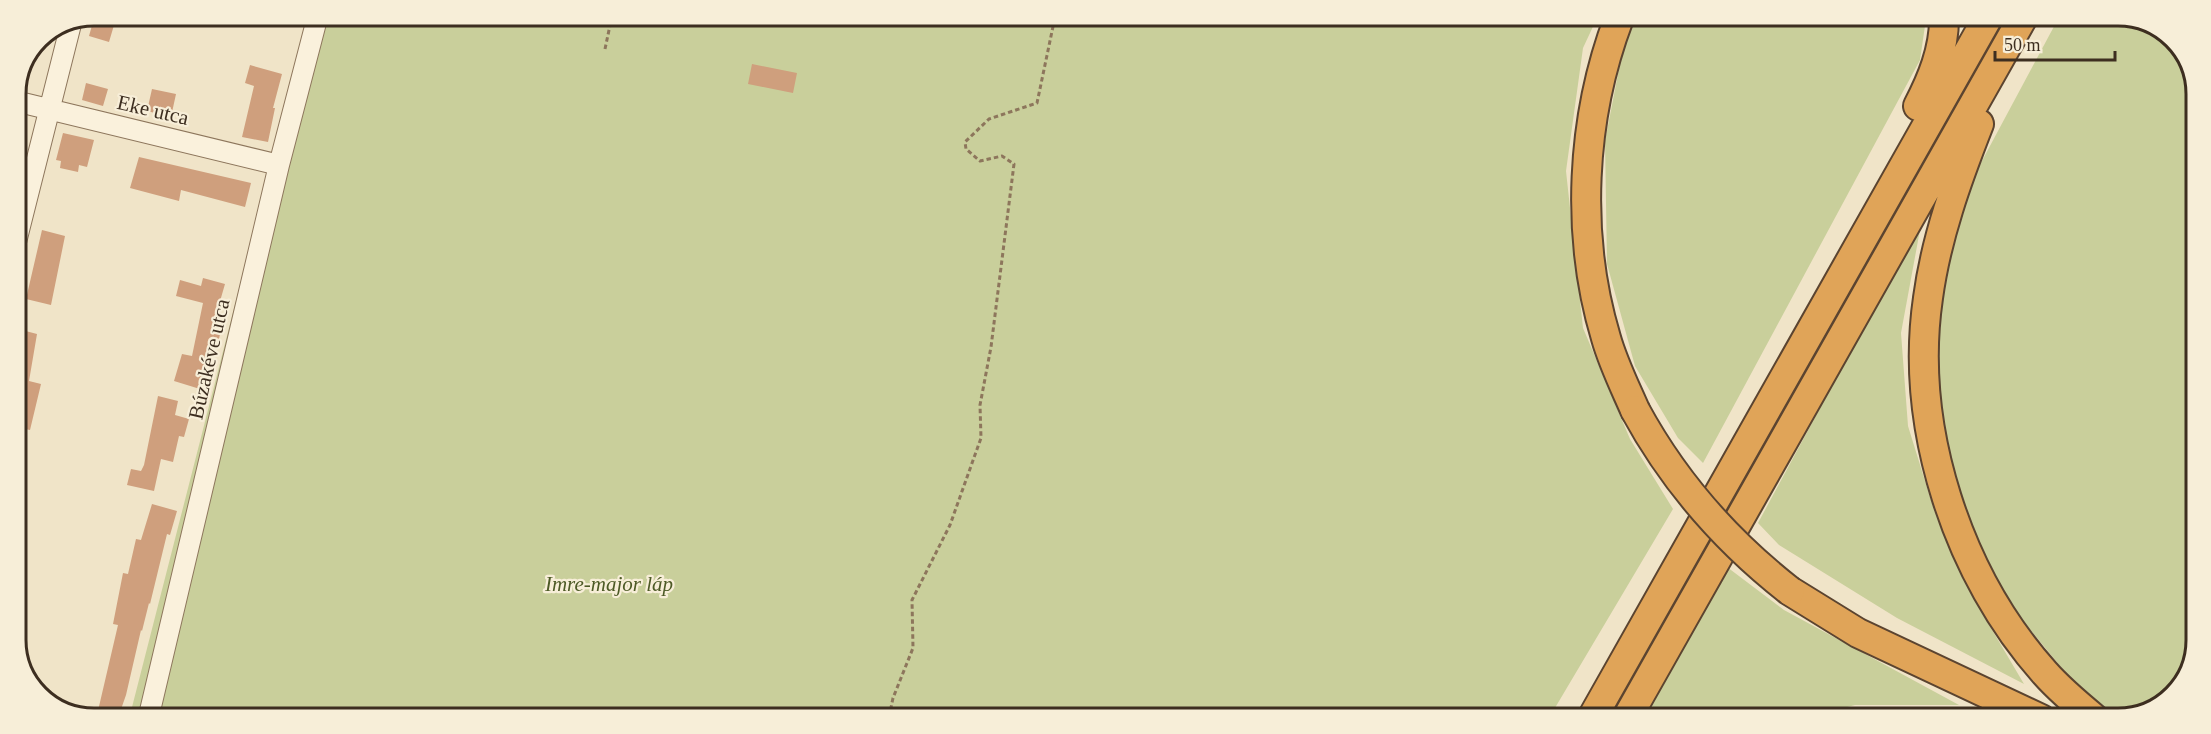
<svg xmlns="http://www.w3.org/2000/svg" width="2211" height="734" font-family="'Times New Roman',serif">
  <style>
    .green { fill: #c9cf9b }
    .building { fill: #cf9f7d }
    .lines { fill: none; stroke-linecap: round; stroke-linejoin: round }
    .minor-casing { stroke: #8d765c; stroke-width: 22 }
    .highway-casing { stroke: #5b4430; stroke-width: 32 }
    .path { stroke: #8d765c; stroke-width: 3; stroke-dasharray: 4.5 3; stroke-linecap: butt }
    .minor { stroke: #faf1dc; stroke-width: 20 }
    .highway { stroke: #e0a458; stroke-width: 28 }
    .highway-bridge-casing { stroke: #5b4430; stroke-width: 32; stroke-linecap: butt }
    .highway-bridge { stroke: #e0a458; stroke-width: 28 }
    .labels { text-anchor: middle; dominant-baseline: central; stroke-width: 4.5; stroke-linejoin: round; paint-order: stroke }
    .street-label { font-size: 21px; fill: #3d2e20; stroke: #f7eed8 }
    .park-label { font-size: 21px; font-style: italic; fill: #4d5a26; stroke: #f7eed8 }
    .rim { fill: none; stroke: #3d2e20; stroke-width: 3 }
  </style>
  <rect width="100%" height="100%" fill="#f0e4c8"/>
  <path class="green" d="M309 15 1597 18 1583 48 1566 171 1583 328 1630 439 1673 509 1549 718 130 715Z
    M1633 18 1926 19 1920 60 1703 463 1678 438 1635 366 1607 264 1605 141 1626 33Z
    M2058 19H2142L2180 46 2196 88 2192 665 2165 703 2119 718 2107 711 2069 677 2011 606 1967 529 1942 443 1933 299 1953 215Z
    M1922 219 1901 333 1908 426 1934 510 1975 601 2024 684 1897 618 1779 545 1758 523Z
    M1727 567 1784 610 1959 705H1855L1805 718H1640Z"/>
  <path class="building" d="M95 15H117L109 42 89 36Z
    M752 64 797 73 793 93 748 84Z
    M250 65 282 74 273 108H275L268 142 242 137 254 86 245 83Z
    M86 83 108 89 103 106 82 100Z
    M152 89 176 94 171 117 147 111Z
    M63 133 94 140 87 167 79 165 78 172 60 168 61 161 56 160Z
    M139 157 251 183 245 207 181 190 179 201 130 188Z
    M42 230 65 236 51 305 26 299Z
    M203 278 225 284 214 322 222 324 217 349 211 348 200 389 174 381 182 354 192 356 203 303 176 296 180 280 201 286Z
    M18 329 37 334 29 381 41 384 30 430 15 427V340Z
    M158 396 178 401 175 415 189 419 184 437 179 436 173 462 161 459 154 491 127 485 131 469 141 471 144 465Z
    M152 504 177 511 170 535 167 534 150 604 149 603 142 631 141 630 126 695 119 715H97L118 625 113 624 123 573 128 574 136 539 141 540Z"/>
  <g class="lines">
    <g class="minor-casing">
      <path id="minor" d="M15 101 279 165
        M15 246 71 24
        M149 715 279 165 318 15"/>
    </g>
    <g class="highway-casing">
      <path id="highway" d="M1619 18C1581 118 1575 235 1606 338 1613 363 1625 387 1635 410
        M1918 106C1932 79 1944 50 1944 19
        M1979 124C1957 180 1936 238 1928 298 1909 428 1958 576 2045 673 2060 690 2078 705 2095 719
        M1790 591 1858 633 2041 719
        M1592 718 1987 19
        M1627 718 2022 19"/>
    </g>
    <path class="path" d="M605 49 612 16
      M889 717 893 698 913 648 912 600 950 525 981 438 980 405 991 347 1014 164 1002 156 980 161 966 149 965 142 989 119 1037 103 1055 17"/>
    <use href="#minor" class="minor"/>
    <use href="#highway" class="highway"/>
    <g class="highway-bridge-casing">
      <path id="highway-bridge" d="M1635 410C1674 482 1726 541 1790 591"/>
    </g>
    <use href="#highway-bridge" class="highway-bridge"/>
  </g>
  <g class="labels">
    <g class="street-label">
      <text transform="translate(153 110) rotate(13)">Eke utca</text>
      <text transform="translate(209 359) rotate(-77)">Búzakéve utca</text>
    </g>
    <g class="park-label">
      <text x="609" y="584">Imre-major láp</text>
    </g>
  </g>
  <path d="M0 0H2211V734H0ZM94 26H2118A68 68 0 0 1 2186 94V640A68 68 0 0 1 2118 708H94A68 68 0 0 1 26 640V94A68 68 0 0 1 94 26Z" fill="#f7eed8" fill-rule="evenodd"/>
  <path class="rim" d="M94 26H2118A68 68 0 0 1 2186 94V640A68 68 0 0 1 2118 708H94A68 68 0 0 1 26 640V94A68 68 0 0 1 94 26Z"/>
  <path d="M1995 51v9h120v-9" fill="none" stroke="#3d2e20" stroke-width="3"/>
  <text x="2004" y="51" font-size="18" fill="#3d2e20" stroke="#f7eed8" stroke-width="4.5" paint-order="stroke">50 m</text>
</svg>
